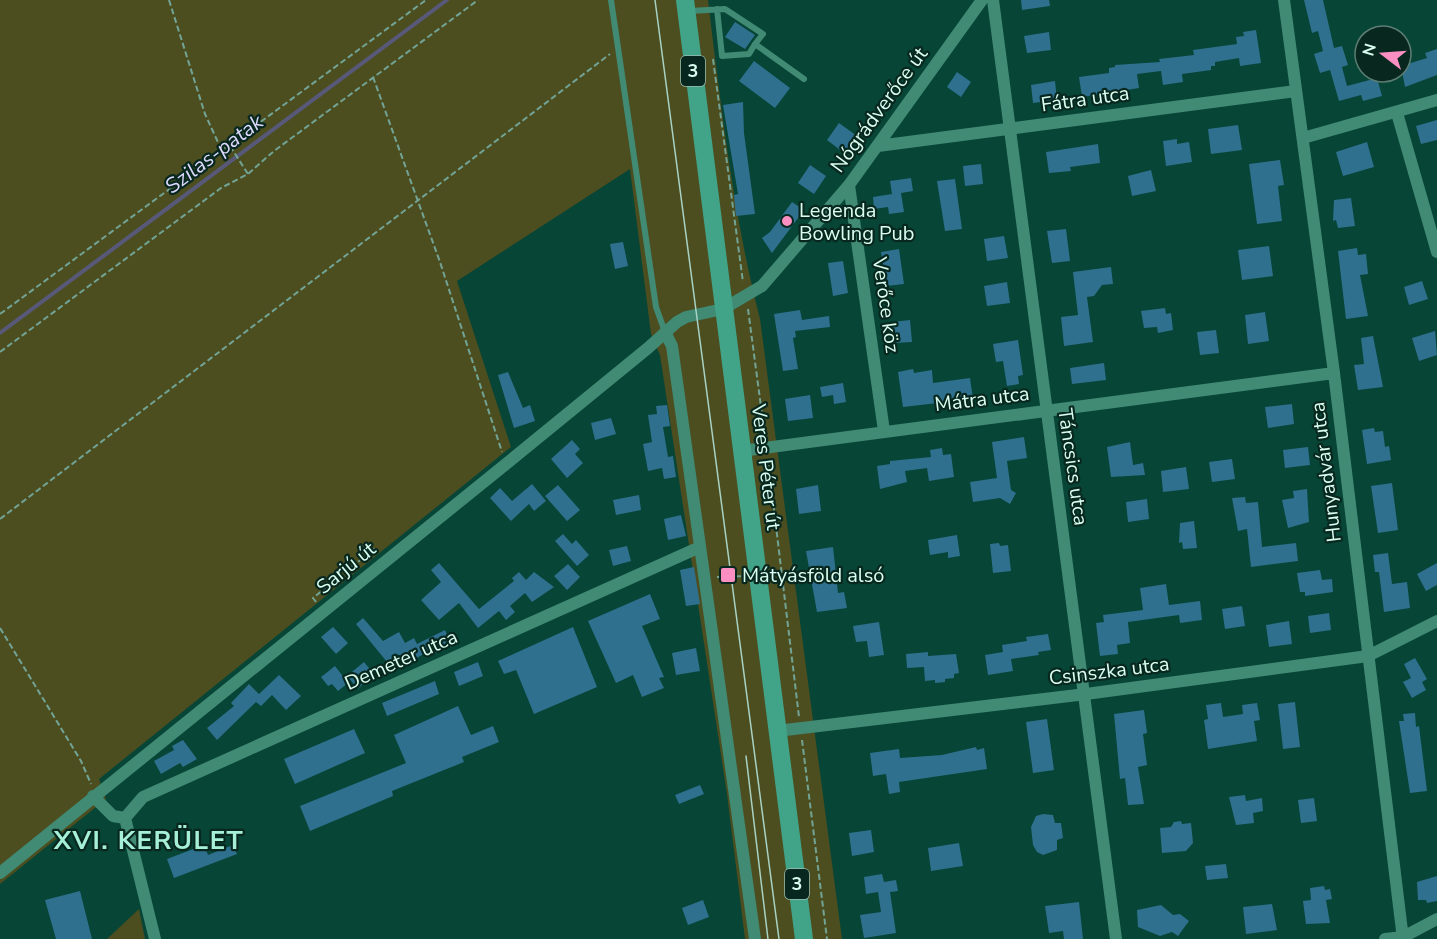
<svg xmlns="http://www.w3.org/2000/svg" width="1437" height="939" font-family="'Nunito Sans',sans-serif">
  <style>
    .green { fill: #4c4e20 }
    .lines { fill: none; stroke-linecap: round; stroke-linejoin: round }
    .stream { stroke: #585978; stroke-width: 4 }
    .building { fill: #2e708e }
    .path { stroke: #72a394; stroke-width: 2; stroke-dasharray: 6 3; stroke-linecap: butt }
    .lane { stroke: #418a74; stroke-width: 6 }
    .street { stroke: #418a74; stroke-width: 12 }
    .primary { stroke: #41a387; stroke-width: 18 }
    .tram { stroke: #a8d2c4; stroke-width: 1.5 }
    .poi-dot { fill: #fc8fc2; stroke: #08281f; stroke-width: 2 }
    .labels { text-anchor: middle; dominant-baseline: central; stroke-width: 4.5; stroke-linejoin: round; paint-order: stroke }
    .shield { fill: #08281f; stroke: #9bbeb1; stroke-width: 1.5 }
    .shield-label { font-size: 18px; font-weight: bold; fill: #dafef0 }
    .street-label { font-size: 20px; fill: #dafef0; stroke: #08281f }
    .poi-label { font-size: 20px; fill: #dafef0; stroke: #08281f; text-anchor: start }
    .water-label { font-size: 21px; font-style: italic; fill: #ddd9fc; stroke: #08281f }
    .district-label { font-size: 26px; font-weight: bold; letter-spacing: 1.5px; fill: #a6f0d7; stroke: #08281f }
  </style>
  <rect width="100%" height="100%" fill="#074536"/>
  <path class="green" d="M0 0H708C721 107 733 214 760 319L842 939H745L727 794 660 355 651 334 630 169 457 281 511 447 99 779 106 799 0 884Z
    M139 909 145 939H107Z"/>
  <g class="lines">
    <path class="stream" d="M0 333 447 0"/>
  </g>
  <path class="building" d="M1021 0H1049L1050 6 1022 10Z
    M1304 0H1323L1334 48 1342 46 1348 65 1342 67 1347 86 1377 78 1382 96 1363 101 1361 95 1339 101 1330 70 1320 73 1314 54 1323 51 1318 31 1312 33Z
    M735 22 755 35 745 49 725 37Z
    M1256 30 1261 63 1240 66 1239 58 1215 62V66H1211V70L1182 74 1183 82 1163 85 1161 71 1137 74 1139 88 1082 97 1079 77 1109 73V68L1115 67V65L1160 62 1159 59 1194 55 1193 50 1237 44 1236 37 1244 36 1243 32Z
    M1049 32 1051 50 1027 53 1024 36Z
    M1437 49V75L1405 87 1401 66 1427 58 1425 53Z
    M754 61 790 88 775 108 739 81Z
    M957 72 971 82 961 97 947 87Z
    M1055 81 1057 100 1033 103 1031 85Z
    M743 102 744 133 755 214 736 216 734 195 738 194 723 105Z
    M1437 120V140L1421 144 1416 126Z
    M839 123 857 136 844 153 827 140Z
    M1238 125 1242 150 1211 154 1208 129Z
    M1177 139V144L1189 142 1192 162 1166 166 1163 141Z
    M1367 142 1374 167 1343 176 1336 152Z
    M1098 144 1100 163 1070 167 1071 171 1049 173 1046 152Z
    M1280 160 1284 185 1278 186 1282 221 1257 224 1249 164Z
    M981 164 983 184 965 186 963 166Z
    M810 165 826 176 814 194 798 183Z
    M1151 170 1156 191 1132 196 1128 176Z
    M911 178 913 191 901 193 904 212 889 214 888 207 874 209 873 197 892 194 890 181Z
    M955 179 962 229 945 231 937 181Z
    M1351 198 1355 226 1338 228 1336 220 1333 221 1334 200Z
    M792 202 804 210 772 253 762 238 770 232Z
    M1066 229 1070 261 1052 263 1047 231Z
    M1004 236 1008 258 987 261 984 239Z
    M623 242 628 266 615 269 610 244Z
    M1269 246 1273 276 1242 280 1238 250Z
    M1357 248 1358 255 1366 254 1368 274 1360 275 1368 316 1346 319 1338 251Z
    M899 249 904 284 886 286 881 252Z
    M843 261 848 293 833 296 828 263Z
    M1111 267 1113 284 1102 285 1094 296 1087 297 1093 342 1064 346 1061 317 1078 315 1073 272Z
    M1422 281 1428 299 1409 305 1404 287Z
    M1007 282 1010 303 987 306 984 286Z
    M1165 308 1166 314 1171 313 1173 330 1158 333 1157 327 1144 328 1141 311Z
    M800 310 802 320 829 316 830 327 795 331 796 337 793 338 798 369 783 371 774 314Z
    M1265 312 1269 341 1248 344 1245 315Z
    M910 320 912 342 894 343 892 322Z
    M1216 330 1219 353 1200 355 1197 332Z
    M1435 331 1437 355 1419 361 1412 338Z
    M1373 336 1383 387 1358 390 1354 365 1364 364 1361 338Z
    M1018 340 1023 375 1018 376 1019 384 1007 386 1003 361 996 362 993 344Z
    M1104 363 1106 380 1072 384 1070 368Z
    M913 369 914 373 932 370 933 383 970 378 973 399 903 407 898 372Z
    M508 372 523 408 530 405 535 421 514 428 498 375Z
    M843 383 846 402 834 404 833 395 822 397 820 387Z
    M810 395 813 418 788 421 785 399Z
    M1292 404 1294 424 1268 428 1265 407Z
    M667 405 670 426 663 427 668 457 673 456 676 477 664 479 662 468 648 471 643 444 652 442 648 415 657 414 656 406Z
    M611 418 616 434 595 440 591 423Z
    M1374 428 1375 432 1383 431 1385 447 1389 446 1391 460 1367 464 1362 430Z
    M1024 437 1027 458 1007 461 1011 490 1016 493 1010 504 1000 498 973 502 970 482 997 478 992 442Z
    M572 440 580 449 575 454 583 463 567 478 551 459Z
    M1130 442 1133 465 1143 463 1145 475 1111 477 1107 447Z
    M1308 447 1310 465 1285 468 1283 450Z
    M942 448 943 455 951 454 954 477 929 481 927 468 905 471 907 482 880 489 877 466 890 464V461L931 457 930 450Z
    M1232 459 1235 479 1212 482 1209 462Z
    M1186 467 1189 489 1163 492 1161 471Z
    M1392 483 1398 530 1378 533 1371 486Z
    M532 484 546 501 534 511 529 504 511 521 490 498 500 488 512 501Z
    M558 485 580 510 567 521 545 496Z
    M818 485 821 511 799 514 796 489Z
    M1307 489 1309 522 1288 528 1282 500 1294 498 1293 491Z
    M639 495 641 510 616 515 613 500Z
    M1245 497 1246 503 1258 502 1262 547 1296 543 1298 561 1251 567 1247 529 1238 531 1232 498Z
    M1147 499 1149 519 1128 522 1126 502Z
    M681 515 686 536 668 540 664 519Z
    M1194 521 1197 548 1183 549 1182 542 1179 543 1180 523Z
    M563 534 572 544 576 540 589 555 577 566 555 541Z
    M957 535 960 556 948 558V552L930 555 928 540Z
    M999 543 1000 546 1008 545 1011 571 993 573 990 544Z
    M627 546 631 561 613 566 609 550Z
    M833 547 838 593 844 592 847 608 817 612 806 551Z
    M1388 553 1392 584 1407 582 1410 608 1384 612 1379 572H1375L1373 555Z
    M439 563 479 609 514 581 512 578 519 572 526 580 534 572 554 587 532 602 525 593 510 606 515 612 506 620 499 611 478 628 459 603 439 620 421 600 441 582 431 570Z
    M1437 563V585L1426 591 1417 574Z
    M568 564 580 577 567 590 554 576Z
    M694 567 700 604 686 606 680 570Z
    M1320 570 1322 580 1332 579 1333 592 1305 596V592H1300L1297 573Z
    M1166 584 1169 605 1200 601 1202 620 1180 623 1179 615 1128 622 1130 643 1117 645 1118 654 1100 656 1096 623 1104 622 1103 615 1143 610 1140 588Z
    M650 594 660 619 642 626 664 677 659 678 664 688 642 697 633 675 616 683 588 621Z
    M1242 606 1245 626 1225 629 1222 609Z
    M1329 613 1331 630 1310 633 1308 616Z
    M363 618 383 641 399 632 405 643 414 638 417 644 445 630 452 646 431 655 429 651 404 665 398 654 387 662 356 624Z
    M1289 621 1292 644 1269 647 1266 625Z
    M879 622 884 655 869 657 867 641 856 642 853 626Z
    M333 627 348 643 336 654 321 637Z
    M573 627 597 687 534 714 516 670 504 674 498 661Z
    M1048 634 1051 650 1038 652 1039 655 1011 659 1013 671 988 675 985 655 1003 652 1002 645 1027 641 1026 637Z
    M696 648 700 671 676 675 672 653Z
    M928 652V656L956 654 959 673 954 674V678L945 679V682L935 683V680L925 681 924 667 907 668 906 654Z
    M1415 658 1427 679 1422 682 1426 690 1412 698 1403 682 1411 678 1404 664Z
    M364 662 373 673 358 689 347 676Z
    M478 662 483 676 459 686 454 672Z
    M335 666 348 683 338 691 332 684 328 686 321 677Z
    M279 675 301 696 286 710 272 695 261 706 256 702 217 740 207 728 234 706 231 703 249 684 259 694Z
    M435 681 439 694 387 716 382 703Z
    M1295 702 1300 747 1283 749 1278 704Z
    M1221 703 1223 717 1243 714 1242 705 1257 703 1260 720 1254 721 1257 741 1208 749 1204 720 1208 719 1206 705Z
    M458 706 471 735 493 726 499 742 462 757 464 762 392 791 393 796 310 831 300 806 406 763 394 735Z
    M1144 710 1147 733 1143 734 1147 765 1138 767 1144 804 1128 805 1125 778 1120 779 1114 714Z
    M1415 713 1416 727 1419 726 1427 791 1410 793 1399 721H1404L1403 714Z
    M1047 719 1054 770 1033 773 1026 722Z
    M354 729 365 753 295 784 284 759Z
    M183 740 197 759 183 767 180 763 161 774 154 761 174 750 172 746Z
    M976 747 977 750 984 748 987 769 899 782 900 792 889 794 886 774 873 776 870 753 899 749 900 758 942 755Z
    M700 785 704 794 679 804 675 795Z
    M1245 795 1246 801 1262 798 1263 811 1253 813 1254 823 1236 825 1229 797Z
    M1314 798 1317 821 1301 823 1298 800Z
    M1043 814 1053 815 1055 823H1061L1063 838 1057 840V850L1043 855 1037 852 1033 845 1031 827 1036 816Z
    M1181 821 1182 824 1191 823 1193 843 1186 851 1162 853 1160 828 1171 827 1174 822Z
    M871 830 874 852 852 856 849 833Z
    M959 843 963 866 931 871 928 848Z
    M204 845 208 855 233 845 237 854 174 878 167 859Z
    M1226 864 1228 878 1207 880 1205 866Z
    M882 874 884 882 896 880 898 891 890 892 896 933 864 938 860 915 881 912 878 892 866 894 864 877Z
    M1437 876V901L1427 903 1426 900H1418L1417 882Z
    M1324 886 1325 890 1330 889 1332 899 1326 900 1330 923 1306 924 1303 901 1311 900 1310 888Z
    M80 891 92 939H56L45 900Z
    M703 900 709 917 688 925 682 908Z
    M1079 902 1083 939H1064L1063 931 1049 933 1045 906Z
    M1272 904 1277 930 1246 934 1243 907Z
    M1161 905 1173 915 1180 914 1189 921 1178 936 1172 932 1160 936 1138 927 1137 910Z"/>
  <g class="lines">
    <path class="path" d="M169 0 205 114 222 151
      M713 59 743 282
      M373 77 440 262 502 452
      M230 146 248 174
      M748 309 765 437
      M0 314 426 0
      M0 352 221 188 248 174 274 151 478 0
      M768 460 799 717
      M0 519 610 54
      M717 577 745 576
      M316 602 313 598 374 549 376 553
      M0 628 81 761 91 784
      M802 740 827 939"/>
    <path class="lane" d="M611 0 656 307 665 332
      M717 9 722 56 749 54 755 44
      M690 11 725 9 763 34 755 44 804 79"/>
    <path class="street" d="M993 0 1116 939
      M1284 0 1334 373 1403 939
      M1397 113 1437 252
      M1303 138 1437 100
      M878 146 1296 91
      M849 185 884 431
      M665 332 672 346 755 939
      M741 451 1334 373
      M777 731 1086 694 1368 656 1437 621
      M93 796 113 816 125 818 155 939
      M125 818 143 797 700 547
      M0 873 506 464 648 348 677 322 686 317 723 309 762 286 849 185 982 0
      M1385 939 1403 937 1437 919"/>
    <path class="primary" d="M685 0 804 939"/>
    <path class="tram" d="M655 0 779 939
      M746 756 768 939"/>
  </g>
  <g class="poi-dot">
    <circle cx="787" cy="221" r="6"/>
    <rect x="720" y="567" width="16" height="16" rx="3"/>
  </g>
  <g class="labels">
    <g class="shield">
      <rect x="681" y="56" width="24" height="30" rx="4.5"/>
      <rect x="785" y="869" width="24" height="30" rx="4.5"/>
    </g>
    <g class="shield-label">
      <text x="693" y="71">3</text>
      <text x="797" y="884">3</text>
    </g>
    <g class="street-label">
      <text transform="translate(1085 99) rotate(-8)">Fátra utca</text>
      <text transform="translate(879 110) rotate(-54)">Nógrádverőce út</text>
      <text transform="translate(886 305) rotate(82)">Verőce köz</text>
      <text transform="translate(982 399) rotate(-7)">Mátra utca</text>
      <text transform="translate(766 467) rotate(83)">Veres Péter út</text>
      <text transform="translate(1073 467) rotate(82)">Táncsics utca</text>
      <text transform="translate(1326 472) rotate(-97)">Hunyadvár utca</text>
      <text transform="translate(346 568) rotate(-39)">Sarjú út</text>
      <text transform="translate(401 660) rotate(-24)">Demeter utca</text>
      <text transform="translate(1109 671) rotate(-7)">Csinszka utca</text>
    </g>
    <g class="poi-label">
      <text x="799" y="210">Legenda<tspan x="799" dy="23">Bowling Pub</tspan></text>
      <text x="742" y="575">Mátyásföld alsó</text>
    </g>
    <g class="water-label">
      <text transform="translate(214 154) rotate(-37)">Szilas-patak</text>
    </g>
    <g class="district-label">
      <text x="149" y="840">XVI. KERÜLET</text>
    </g>
  </g>
  <g transform="translate(1383 54) rotate(287)"><circle r="28" fill="#08281f" stroke="#5c7e73" stroke-width="1.5"/>
  <path d="M0-4.5L10 22L0 15L-10 22Z" fill="#fc8fc2"/>
  <text y="-9" font-size="16" font-weight="bold" text-anchor="middle" fill="#dafef0">N</text>
  </g>
</svg>
